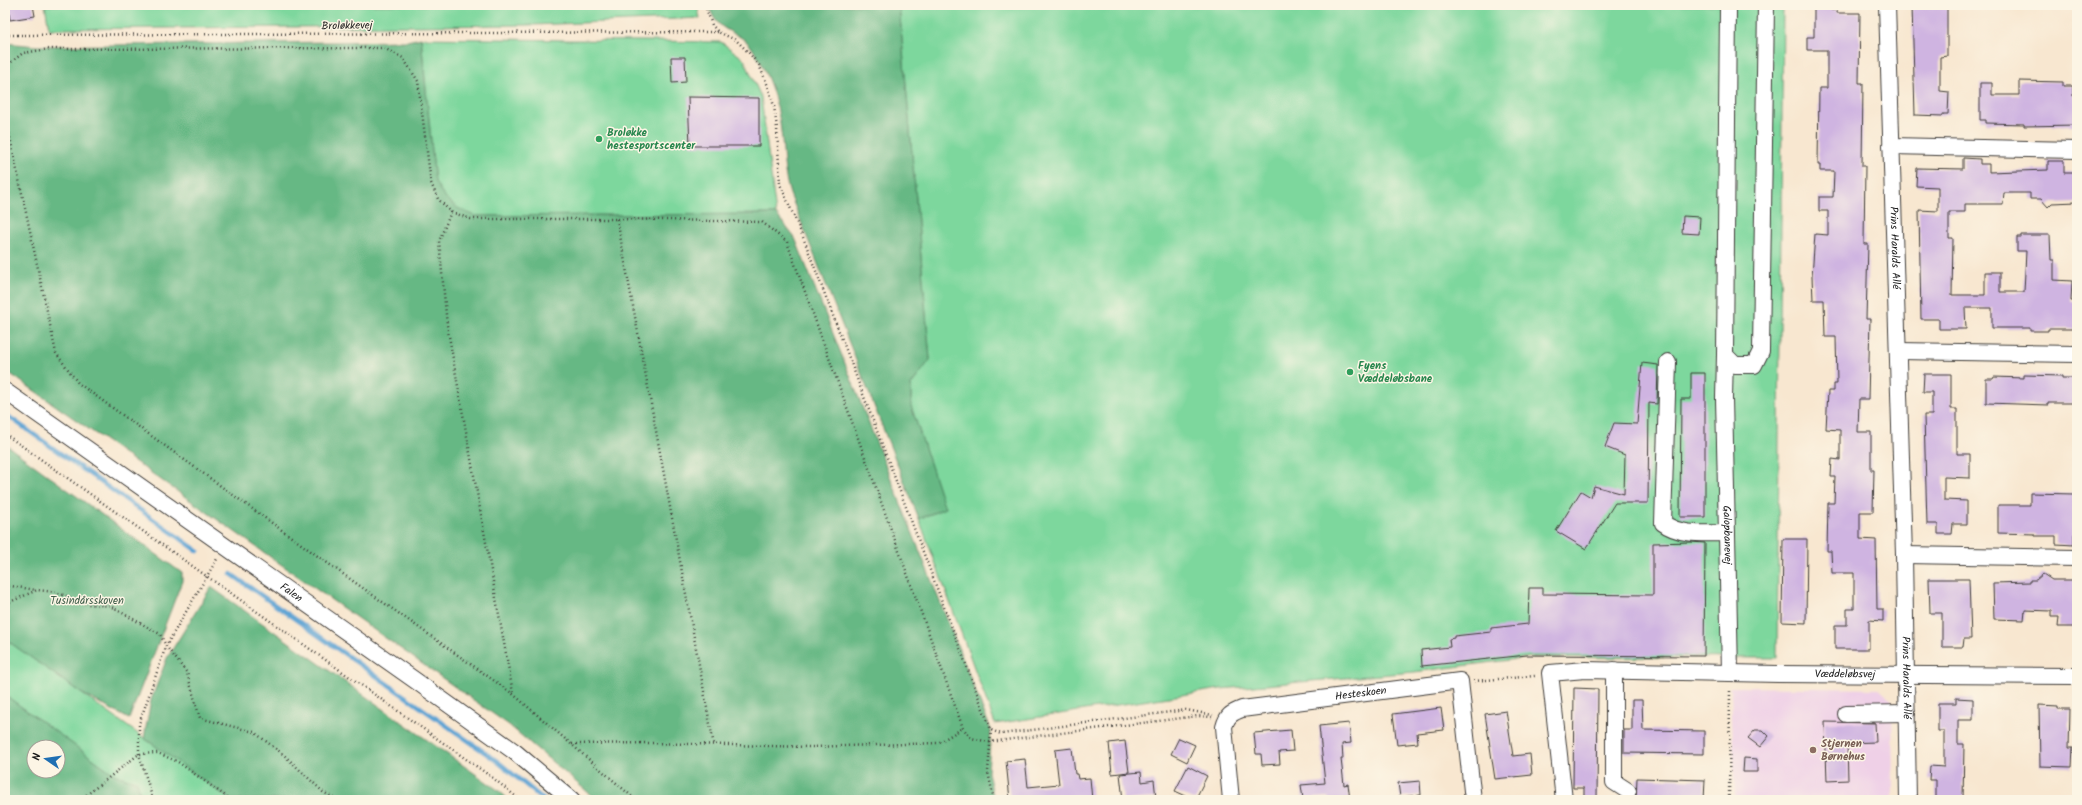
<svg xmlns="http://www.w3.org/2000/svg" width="2082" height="805" font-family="Kalam,sans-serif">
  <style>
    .built { fill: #efd0e7 }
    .green { fill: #7dd79d; stroke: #4c7a5c }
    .forest { fill: #66b884; stroke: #416a50; fill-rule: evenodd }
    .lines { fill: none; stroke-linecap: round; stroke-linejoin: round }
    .stream { stroke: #5ea4d4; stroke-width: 4.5 }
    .building { fill: #cfb4e1 }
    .minor-casing { stroke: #3d3a37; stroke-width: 18 }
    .path { stroke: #3d3a37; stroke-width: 2.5; stroke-dasharray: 1 3; stroke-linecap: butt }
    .minor { stroke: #fff; stroke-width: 16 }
    .leisure-dot { fill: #2e9e5b; stroke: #fcf5e5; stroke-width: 1.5 }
    .education-dot { fill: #8d6e63; stroke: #fcf5e5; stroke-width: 1.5 }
    .labels { text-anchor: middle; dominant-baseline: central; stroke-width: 3; stroke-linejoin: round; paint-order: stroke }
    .street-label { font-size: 11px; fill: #1c1c1c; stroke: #fcf5e5 }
    .leisure-label { font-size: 11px; font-weight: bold; fill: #27864d; stroke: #fcf5e5; text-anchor: start }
    .park-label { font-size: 11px; fill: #3e5d49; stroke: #fcf5e5 }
    .education-label { font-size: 11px; font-weight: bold; fill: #785e54; stroke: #fcf5e5; text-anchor: start }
  </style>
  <rect width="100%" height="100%" fill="#fcf5e5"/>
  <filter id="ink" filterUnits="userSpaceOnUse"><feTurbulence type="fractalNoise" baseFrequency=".025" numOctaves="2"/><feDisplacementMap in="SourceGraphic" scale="8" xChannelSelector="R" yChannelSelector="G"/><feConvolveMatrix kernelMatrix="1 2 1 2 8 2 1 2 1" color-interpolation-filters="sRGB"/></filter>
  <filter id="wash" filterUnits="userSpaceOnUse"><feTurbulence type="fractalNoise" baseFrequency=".012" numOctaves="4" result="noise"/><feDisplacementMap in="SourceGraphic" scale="16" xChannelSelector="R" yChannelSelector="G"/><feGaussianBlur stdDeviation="0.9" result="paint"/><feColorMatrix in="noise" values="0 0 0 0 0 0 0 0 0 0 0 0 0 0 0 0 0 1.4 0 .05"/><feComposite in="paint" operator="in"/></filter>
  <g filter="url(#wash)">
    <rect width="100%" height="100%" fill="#f8e7d0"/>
    <path class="built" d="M1731 687 1879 689 1892 700 1893 800H1735Z"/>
    <path class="green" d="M45 5H697L700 18 533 25 49 29Z
      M899 5H1783L1777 658 1533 657 1414 672 1220 689 995 724 919 519 945 508 911 406V385L930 359Z
      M421 38 721 42 744 59 761 97 776 214 476 216C452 208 448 203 435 182Z
      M5 639 231 800H142L137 782 114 774 5 695Z"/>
    <path class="forest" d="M709 5H899L930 360 911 385V406L945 508 919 519 790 194C783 173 784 153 781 131 778 102 769 76 754 51 741 28 716 36 709 5Z
      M421 38 435 182C447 202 454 208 476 216L776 214 795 238 991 730 988 772 994 800H597L509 725 5 370V43L37 46 407 41Z
      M5 444 182 573V581L129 719 81 693 5 639Z
      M211 587 498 790 509 800H231L144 738 151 700 167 658Z
      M5 695 114 774 137 782 142 800H5ZM34 747H58V771H34Z"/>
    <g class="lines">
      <path class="stream" d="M5 414 198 551
        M231 574 497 761 544 800"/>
    </g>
    <g id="blocks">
      <path class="building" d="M8 5H33L35 16 10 20Z
        M1814 5H1830L1831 10H1837V13H1860L1859 83H1863L1862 166H1865L1864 244H1868L1866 319H1870L1868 399H1859L1858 432H1871V470H1874L1873 512H1860V539L1876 540 1877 609H1883V621L1869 620V649H1835V625H1847V609H1854V573H1832L1831 551H1827L1828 503H1834L1835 477H1831L1832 459 1840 460V430L1826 429 1828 391H1834V384H1837L1836 337H1825L1824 300H1813L1812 277 1815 234 1828 235V211H1819V197H1833L1834 171H1820V165H1818L1819 88H1827V50H1807V37H1814Z
        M1947 5V56L1940 57V91L1949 92 1948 114H1943V116L1915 115 1912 6Z
        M671 57H685L686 82 672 83Z
        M2019 81 2063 82V86H2073V96H2077V125L2024 126V124L1986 123V120H1980V83H1992V95H2019Z
        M688 97 759 98V146H690Z
        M1963 158 1980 159V164H1989V172L2048 170V161H2064V173H2077V202L2052 203 2048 207 2041 199H2030V193H2004L2003 204H1965V212H1949V238H1953L1952 295H1985V272H2000V292H2024L2026 251H2017V237H2021V235H2050L2051 260H2054V280L2072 281 2071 301H2077V329H2048V331H2030V328H1992V308H1965L1966 329H1939V319H1921L1919 210 1938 211V187L1916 186 1917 168 1963 169Z
        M1683 216 1700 217 1699 234 1682 233Z
        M1642 363 1658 365 1657 404 1649 403 1648 503H1615L1586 549 1556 531 1581 491 1591 497 1594 486 1624 494 1625 455 1605 447 1614 423 1637 424Z
        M1691 373H1705V517H1680L1681 399H1691Z
        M1924 374H1951V409H1957V454H1970V478L1944 477V500L1967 501V524H1953L1952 534H1938V524H1927L1924 415H1932V392H1923Z
        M2024 375 2062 376V378H2077V403H2048V405L1986 403V379H1993L1994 377 2024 378Z
        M2030 493 2074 494V505L2077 506V534H2074V545L2056 544V536H2035V534L1998 533V505H2030Z
        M1783 539H1807L1806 623 1782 622Z
        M1691 542 1705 543 1704 656 1527 655 1422 666 1421 650 1450 647 1449 639 1454 638V636L1491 632V628L1528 624 1529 588H1542V594L1653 595V543Z
        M2043 574 2052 580H2077V627H2058L2059 617H2051V611L2025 610 2024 620 1994 619 1993 583 2030 582V580H2036Z
        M1929 579H1969L1971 639H1964L1963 647H1942V613H1930Z
        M1574 688 1598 689 1597 800H1584V788H1573Z
        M1956 698 1973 699V720H1958V744H1964L1963 800H1936V780H1929L1930 766 1944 767V731H1938V703H1956Z
        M1632 700H1642L1643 730 1704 731V754L1624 753V730H1632Z
        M2039 705 2058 706V709H2070L2069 748H2073L2072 767 2040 766Z
        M1441 708 1444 730 1417 733 1418 743 1397 745 1393 714Z
        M1506 711 1513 756 1530 754 1532 775 1495 779 1485 714Z
        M1825 722 1875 723 1876 742 1847 743 1848 780 1827 781Z
        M1349 723 1351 743 1342 744 1343 759H1341L1344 785 1348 784 1350 800H1329L1328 797 1303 799 1301 785 1325 783 1319 726Z
        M1291 730 1293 751 1279 752 1280 764 1262 765 1261 754H1256L1254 733Z
        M1755 730H1763L1769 736 1760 747 1748 738Z
        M1179 738 1195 745 1187 762 1171 754Z
        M1125 741 1129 772 1112 774 1109 743Z
        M1072 748 1075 774H1077L1078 779 1090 778 1092 800H1010L1006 761 1025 759 1028 787 1059 784 1055 750Z
        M1744 758 1757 759V772H1743Z
        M1188 766 1207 776 1195 800 1175 791Z
        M1141 772 1142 782 1154 780 1156 798 1123 800 1120 774Z
        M1637 778 1705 780 1704 800H1636Z
        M1420 781 1421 795 1400 797 1398 783Z"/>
    </g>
  </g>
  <g filter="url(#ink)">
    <use href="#blocks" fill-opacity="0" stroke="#3d3a37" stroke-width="1"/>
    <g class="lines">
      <g class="minor-casing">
        <g id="minor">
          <path d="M1728 5 1725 355 1735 365H1754L1761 351 1766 5"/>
          <path id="s1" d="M1887 5 1904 555 1908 800"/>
          <path d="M1891 146 2077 150"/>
          <path d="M1898 351 2077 354"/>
          <path id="s2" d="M1725 355 1724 398 1730 672"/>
          <path d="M1668 362 1663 523C1680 536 1706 533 1727 533"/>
          <path id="s3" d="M5 391 416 681 515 752 572 800"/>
          <path d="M1904 555 2077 558"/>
          <path d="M1614 670V782L1628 791"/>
          <path d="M1846 714 1907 713"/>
          <path id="s4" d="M1231 800 1224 727C1227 716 1231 713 1242 709L1460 681 1473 800"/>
          <path id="s5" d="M1564 800 1550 673 1585 670 1778 674 2077 676"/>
        </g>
      </g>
      <path class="path" d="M705 5 712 25 718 32 736 40 749 53 759 65 768 86 774 106 777 128 780 184 803 237 991 730 1001 734 1186 710 1213 715
        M5 35 718 32
        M5 67 23 53 49 49 384 48 403 58 418 81 431 183 438 199 451 212 471 219H617L762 222 787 242 963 728 971 738 989 742 1198 716 1212 717
        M5 114 56 353 78 383 326 562 513 694 636 800
        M451 212 439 241 447 325 513 693
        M617 219 714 746
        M5 434 493 778 520 800
        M5 585 36 590
        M5 622 10 602 37 590 56 592 87 604 110 606 160 634 166 646 187 673 200 718 254 732 284 755 323 792 337 800
        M1474 681 1535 676
        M991 730 988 772 994 800
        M572 744 649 743 809 747 938 743 963 728
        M80 800 139 754 158 753 178 762 231 800
        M153 800 139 754V724L166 646 217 559
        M1729 800 1730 689"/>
      <use href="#minor" class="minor"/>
    </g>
  </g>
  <g class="leisure-dot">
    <circle cx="599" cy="139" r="4"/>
    <circle cx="1350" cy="372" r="4"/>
  </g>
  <circle class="education-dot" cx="1813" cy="750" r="4"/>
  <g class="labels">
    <g class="street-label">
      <text transform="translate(347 26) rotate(-1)">Broløkkevej</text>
      <text stroke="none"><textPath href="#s1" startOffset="243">Prins Haralds Allé</textPath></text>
      <text stroke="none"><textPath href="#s2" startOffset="180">Galopbanevej</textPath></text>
      <text stroke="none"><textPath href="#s3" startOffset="350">Falen</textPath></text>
      <text stroke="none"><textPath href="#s5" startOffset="423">Væddeløbsvej</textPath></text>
      <text stroke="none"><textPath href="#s1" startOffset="673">Prins Haralds Allé</textPath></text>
      <text stroke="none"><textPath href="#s4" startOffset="220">Hesteskoen</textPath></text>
    </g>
    <g class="leisure-label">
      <text x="607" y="133">Broløkke<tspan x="607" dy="13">hestesportscenter</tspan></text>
      <text x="1358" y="366">Fyens<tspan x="1358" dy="13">Væddeløbsbane</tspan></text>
    </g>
    <g class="park-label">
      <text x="87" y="601">Tusindårsskoven</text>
    </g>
    <g class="education-label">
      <text x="1821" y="744">Stjernen<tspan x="1821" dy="13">Børnehus</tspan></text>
    </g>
  </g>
  <rect width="2082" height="805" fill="none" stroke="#fcf5e5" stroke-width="20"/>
  <g transform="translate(46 759) rotate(283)"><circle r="19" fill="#fcf5e5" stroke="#a29e95"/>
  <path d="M0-3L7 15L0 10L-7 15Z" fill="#1f6fb2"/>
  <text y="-6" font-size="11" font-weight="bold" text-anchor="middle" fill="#1c1c1c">N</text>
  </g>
</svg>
